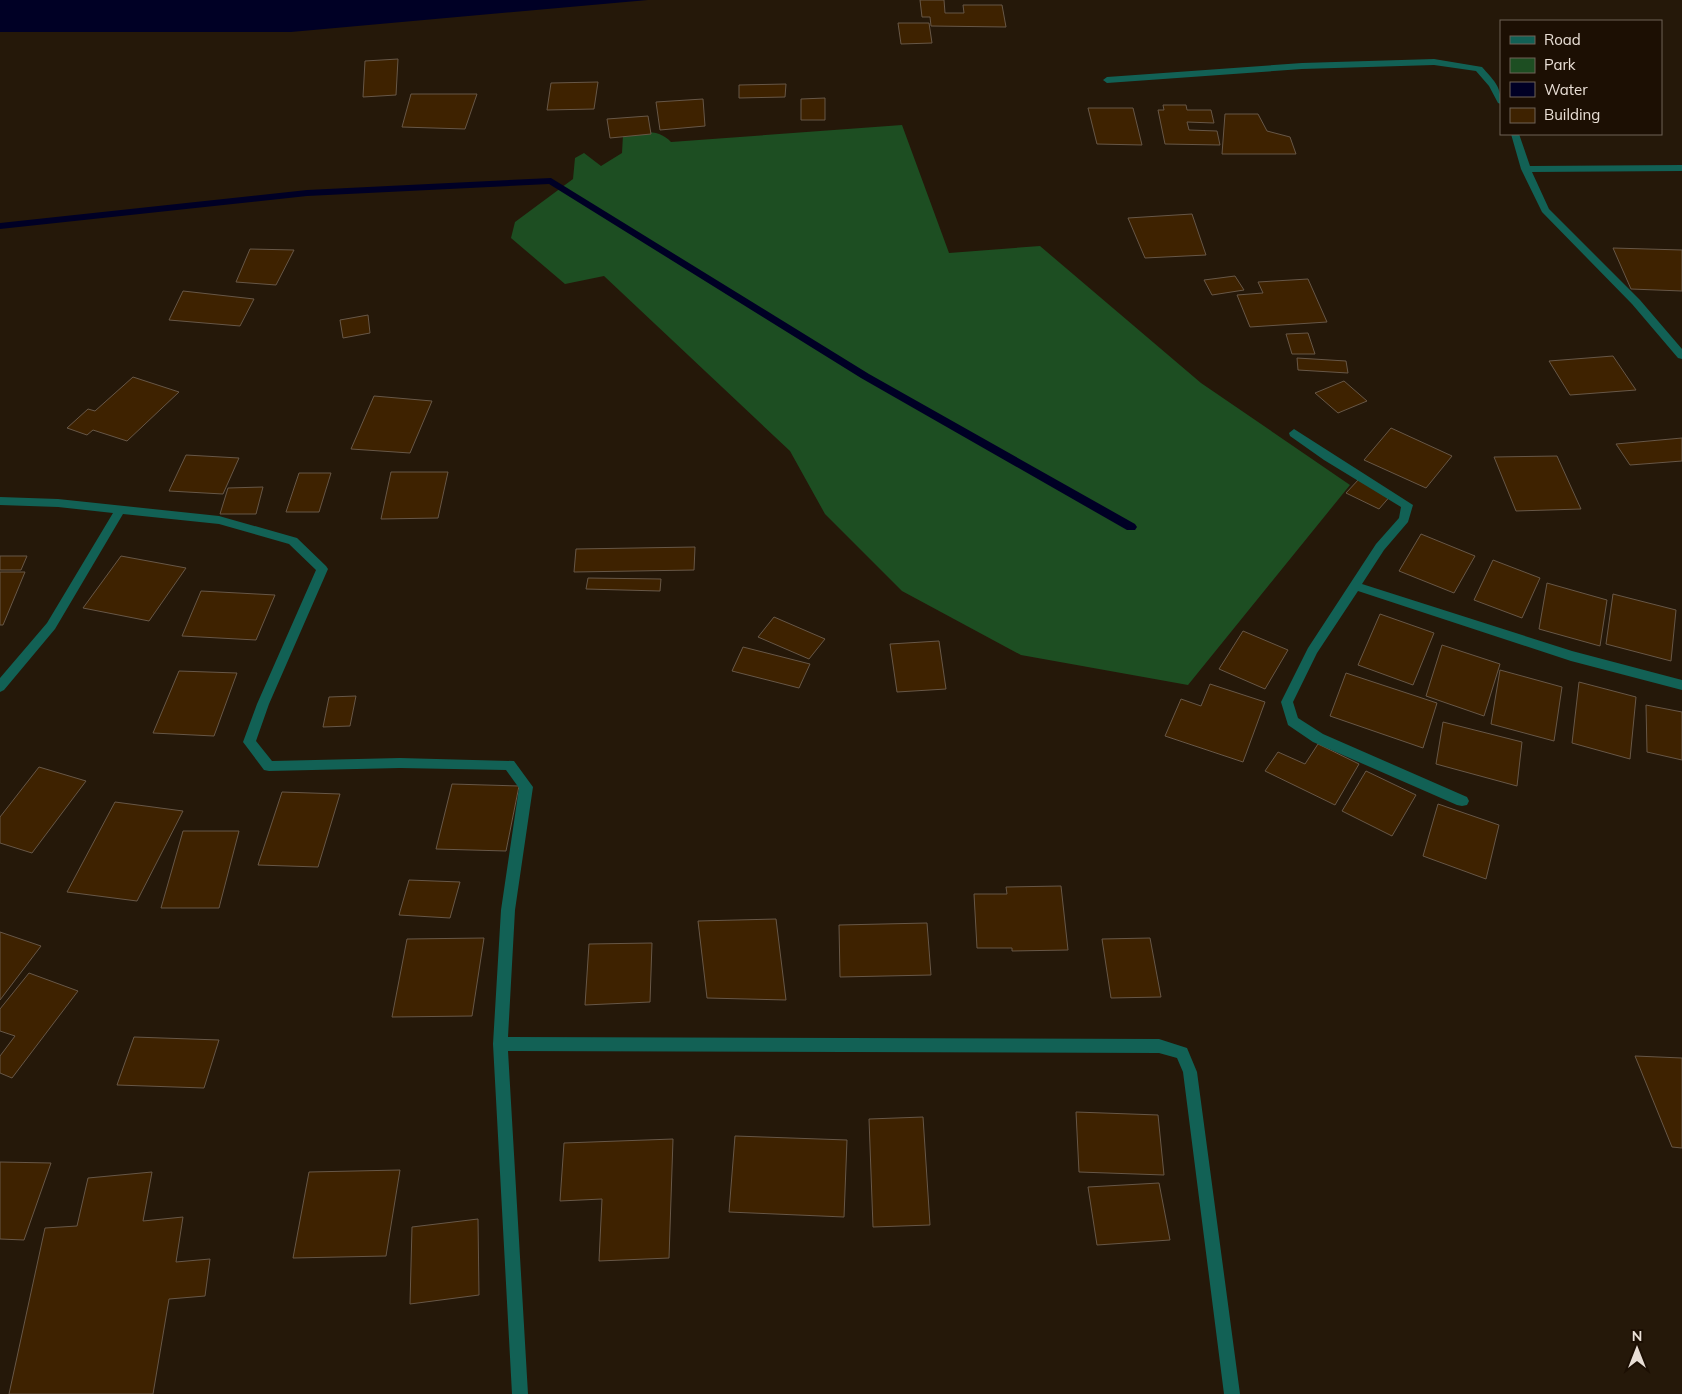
<svg xmlns="http://www.w3.org/2000/svg" width="1682" height="1394" font-family="Mulish,sans-serif">
  <style>
    .green { fill: #1d4e22 }
    .water { fill: #000025 }
    .lines { fill: none; stroke-linecap: round; stroke-linejoin: round }
    .stream { fill: #000025; fill-rule: evenodd }
    .building { fill: #3e2200; stroke: #675747 }
    .minor { fill: #126155; fill-rule: evenodd }
  </style>
  <rect width="100%" height="100%" fill="#251809"/>
  <path class="green" d="M902 125 949 253 1040 246 1201 383 1350 485 1188 685 1021 655 902 591 825 514 790 451 604 276 565 284 511 238 515 222 573 179 575 158 584 153 601 166 622 153 623 135C639 132 658 128 671 142Z"/>
  <path class="water" d="M0 0H648L291 32H0Z"/>
  <g class="lines">
    <path class="stream" d="M551 178 869 374 1135 524 1137 527 1135 530H1127L861 378 549 184 307 196 0 229V223L307 190Z"/>
  </g>
  <path class="building" d="M920 0H944L945 13H964L963 5H1002L1006 27 931 26 930 17H922Z
    M898 23H929L932 43 901 44Z
    M398 59 396 95 363 97 365 61Z
    M598 82 594 109 547 110 551 83Z
    M786 84 785 97 739 98V85Z
    M411 94H477L465 129 402 127Z
    M825 98V120H801V99Z
    M703 99 705 126 660 130 656 102Z
    M1163 105H1186L1187 110H1211L1214 123 1187 122 1189 130 1217 131 1220 145 1165 144 1158 110H1164Z
    M1088 108H1133L1142 145 1097 144Z
    M1225 114H1258L1267 131 1290 137 1296 154H1222Z
    M648 116 651 134 610 138 607 119Z
    M1192 214 1206 255 1145 258 1128 218Z
    M1613 248 1682 250V291L1631 289Z
    M250 249 294 250 276 285 236 282Z
    M1235 276 1244 290 1212 295 1204 280Z
    M1308 279 1327 322 1250 327 1237 295 1263 293 1258 282Z
    M183 291 254 299 240 326 169 320Z
    M368 315 370 333 343 338 340 320Z
    M1308 333 1315 354H1292L1286 334Z
    M1613 356 1636 390 1570 395 1549 361Z
    M1297 358 1346 361 1348 373 1298 370Z
    M133 377 179 392 127 441 93 430 87 435 67 428 88 409 95 411Z
    M1344 381 1367 401 1338 413 1315 393Z
    M374 396 432 401 410 453 351 449Z
    M1391 428 1452 456 1426 488 1364 460Z
    M1682 438V461L1630 465 1616 444Z
    M186 455 239 458 223 494 169 491Z
    M1557 456 1581 509 1516 511 1494 457Z
    M391 472H448L438 518 381 519Z
    M299 473H331L319 512H286Z
    M1359 479 1392 494 1379 509 1346 493Z
    M263 487 256 514H220L228 488Z
    M1421 534 1475 556 1454 593 1399 571Z
    M695 547 694 570 574 572 576 549Z
    M0 556H27L21 570H0Z
    M121 556 186 568 149 621 83 608Z
    M1493 560 1540 578 1522 618 1474 600Z
    M0 572H25L3 625H0Z
    M588 578 661 579 660 591 586 589Z
    M1547 583 1607 600 1600 646 1539 629Z
    M201 591 275 595 256 640 182 636Z
    M1613 594 1676 610 1671 661 1606 644Z
    M1380 614 1434 633 1413 685 1358 665Z
    M774 617 825 639 809 659 758 637Z
    M1243 631 1288 650 1265 689 1219 669Z
    M939 641 946 689 897 692 890 644Z
    M1442 645 1500 664 1484 716 1426 696Z
    M743 647 810 664 799 688 732 671Z
    M1500 670 1562 687 1554 741 1491 724Z
    M179 671 237 673 214 736 153 733Z
    M1346 673 1437 703 1423 748 1330 716Z
    M1579 682 1636 697 1630 759 1572 743Z
    M1210 684 1265 702 1243 762 1165 736 1181 699 1201 706Z
    M356 696 350 726 323 727 329 697Z
    M1646 705 1682 712V760L1647 752Z
    M1443 722 1522 742 1517 786 1436 764Z
    M1318 744 1359 764 1335 805 1265 771 1278 752 1305 764Z
    M39 767 86 781 32 853 0 843V817Z
    M1366 771 1416 795 1392 836 1342 811Z
    M452 784 519 786 506 851 436 849Z
    M282 792 340 794 318 867 258 865Z
    M115 802 183 811 137 901 67 892Z
    M1438 804 1499 825 1486 879 1423 856Z
    M183 831H239L219 908H161Z
    M409 880 460 882 450 918 399 915Z
    M1061 886 1068 950 1012 951V948H977L974 894H1007L1006 887Z
    M776 919 786 1000 707 998 698 921Z
    M927 923 931 975 840 977 839 925Z
    M0 932 41 946 0 1000Z
    M484 938 472 1016 392 1017 407 939Z
    M1150 938 1161 997 1111 998 1102 939Z
    M652 943 650 1002 585 1005 589 944Z
    M29 973 78 991 12 1078 0 1073V1056L15 1036 0 1031V1009Z
    M134 1037 219 1040 204 1088 117 1085Z
    M1635 1056 1682 1058V1148L1672 1147Z
    M1076 1112 1158 1115 1164 1175 1079 1172Z
    M923 1117 930 1225 873 1227 869 1119Z
    M735 1136 847 1140 844 1217 729 1212Z
    M673 1139 669 1258 599 1261 602 1199 560 1201 564 1143Z
    M0 1162 51 1163 24 1240 0 1239Z
    M400 1170 386 1256 293 1258 309 1172Z
    M152 1172 143 1221 183 1217 176 1262 210 1259 205 1296 169 1299 153 1394H9L45 1228 77 1226 88 1178Z
    M1159 1183 1170 1240 1097 1245 1088 1187Z
    M478 1219 479 1295 410 1304 412 1227Z"/>
  <g class="lines">
    <path class="minor" d="M1434 59 1482 67C1493 80 1501 85 1501 104L1498 103 1489 86 1476 71 1434 65 1302 69 1107 83 1103 80 1107 77 1302 63Z
      M1511 134H1519L1530 166 1682 165V171L1532 172 1549 209 1640 300 1682 349V359L1678 358 1632 304 1542 212 1521 169Z
      M1294 429 1413 505 1408 522 1384 550 1362 584 1572 651 1682 680V690L1571 661 1358 591 1317 653 1293 702 1298 718 1323 734 1467 797 1469 801 1467 805 1462 806 1457 805 1313 742 1288 725 1281 702 1308 648 1376 544 1399 518 1401 507 1324 460 1290 436 1289 433Z
      M0 497 58 499 219 516 297 538 326 566 328 569 269 704 256 741 272 761 400 758 514 761 533 787 515 910 508 1037 1159 1039 1187 1048 1197 1072 1240 1394H1224L1183 1072 1177 1058 1159 1053 508 1051 528 1394H512L493 1044 501 910 519 788 506 770 400 768 269 771 264 770 243 742 257 704 316 570 289 544 219 524 123 514 55 629 4 690 0 692V678L47 623 113 513 58 507 0 505Z"/>
  </g>
  <rect x="1500" y="20" width="162" height="115" fill="#1c0f03" stroke="#6e6257"/>
  <rect x="1510" y="36" width="25" height="8" fill="#126155" stroke="#6e6257"/>
  <text x="1544" y="45" font-size="15" fill="#e9dfd6">Road</text>
  <rect x="1510" y="58" width="25" height="15" fill="#1d4e22" stroke="#6e6257"/>
  <text x="1544" y="70" font-size="15" fill="#e9dfd6">Park</text>
  <rect x="1510" y="82" width="25" height="15" fill="#000025" stroke="#6e6257"/>
  <text x="1544" y="95" font-size="15" fill="#e9dfd6">Water</text>
  <rect x="1510" y="108" width="25" height="15" fill="#3e2200" stroke="#6e6257"/>
  <text x="1544" y="120" font-size="15" fill="#e9dfd6">Building</text>
  <g transform="translate(1637 1349)" stroke="#1c0f03" stroke-width="4" paint-order="stroke">
  <path d="M0-4L9 19L0 12L-9 19Z" fill="#e9dfd6"/>
  <text y="-8" font-size="14" font-weight="bold" text-anchor="middle" fill="#e9dfd6">N</text>
  </g>
</svg>
